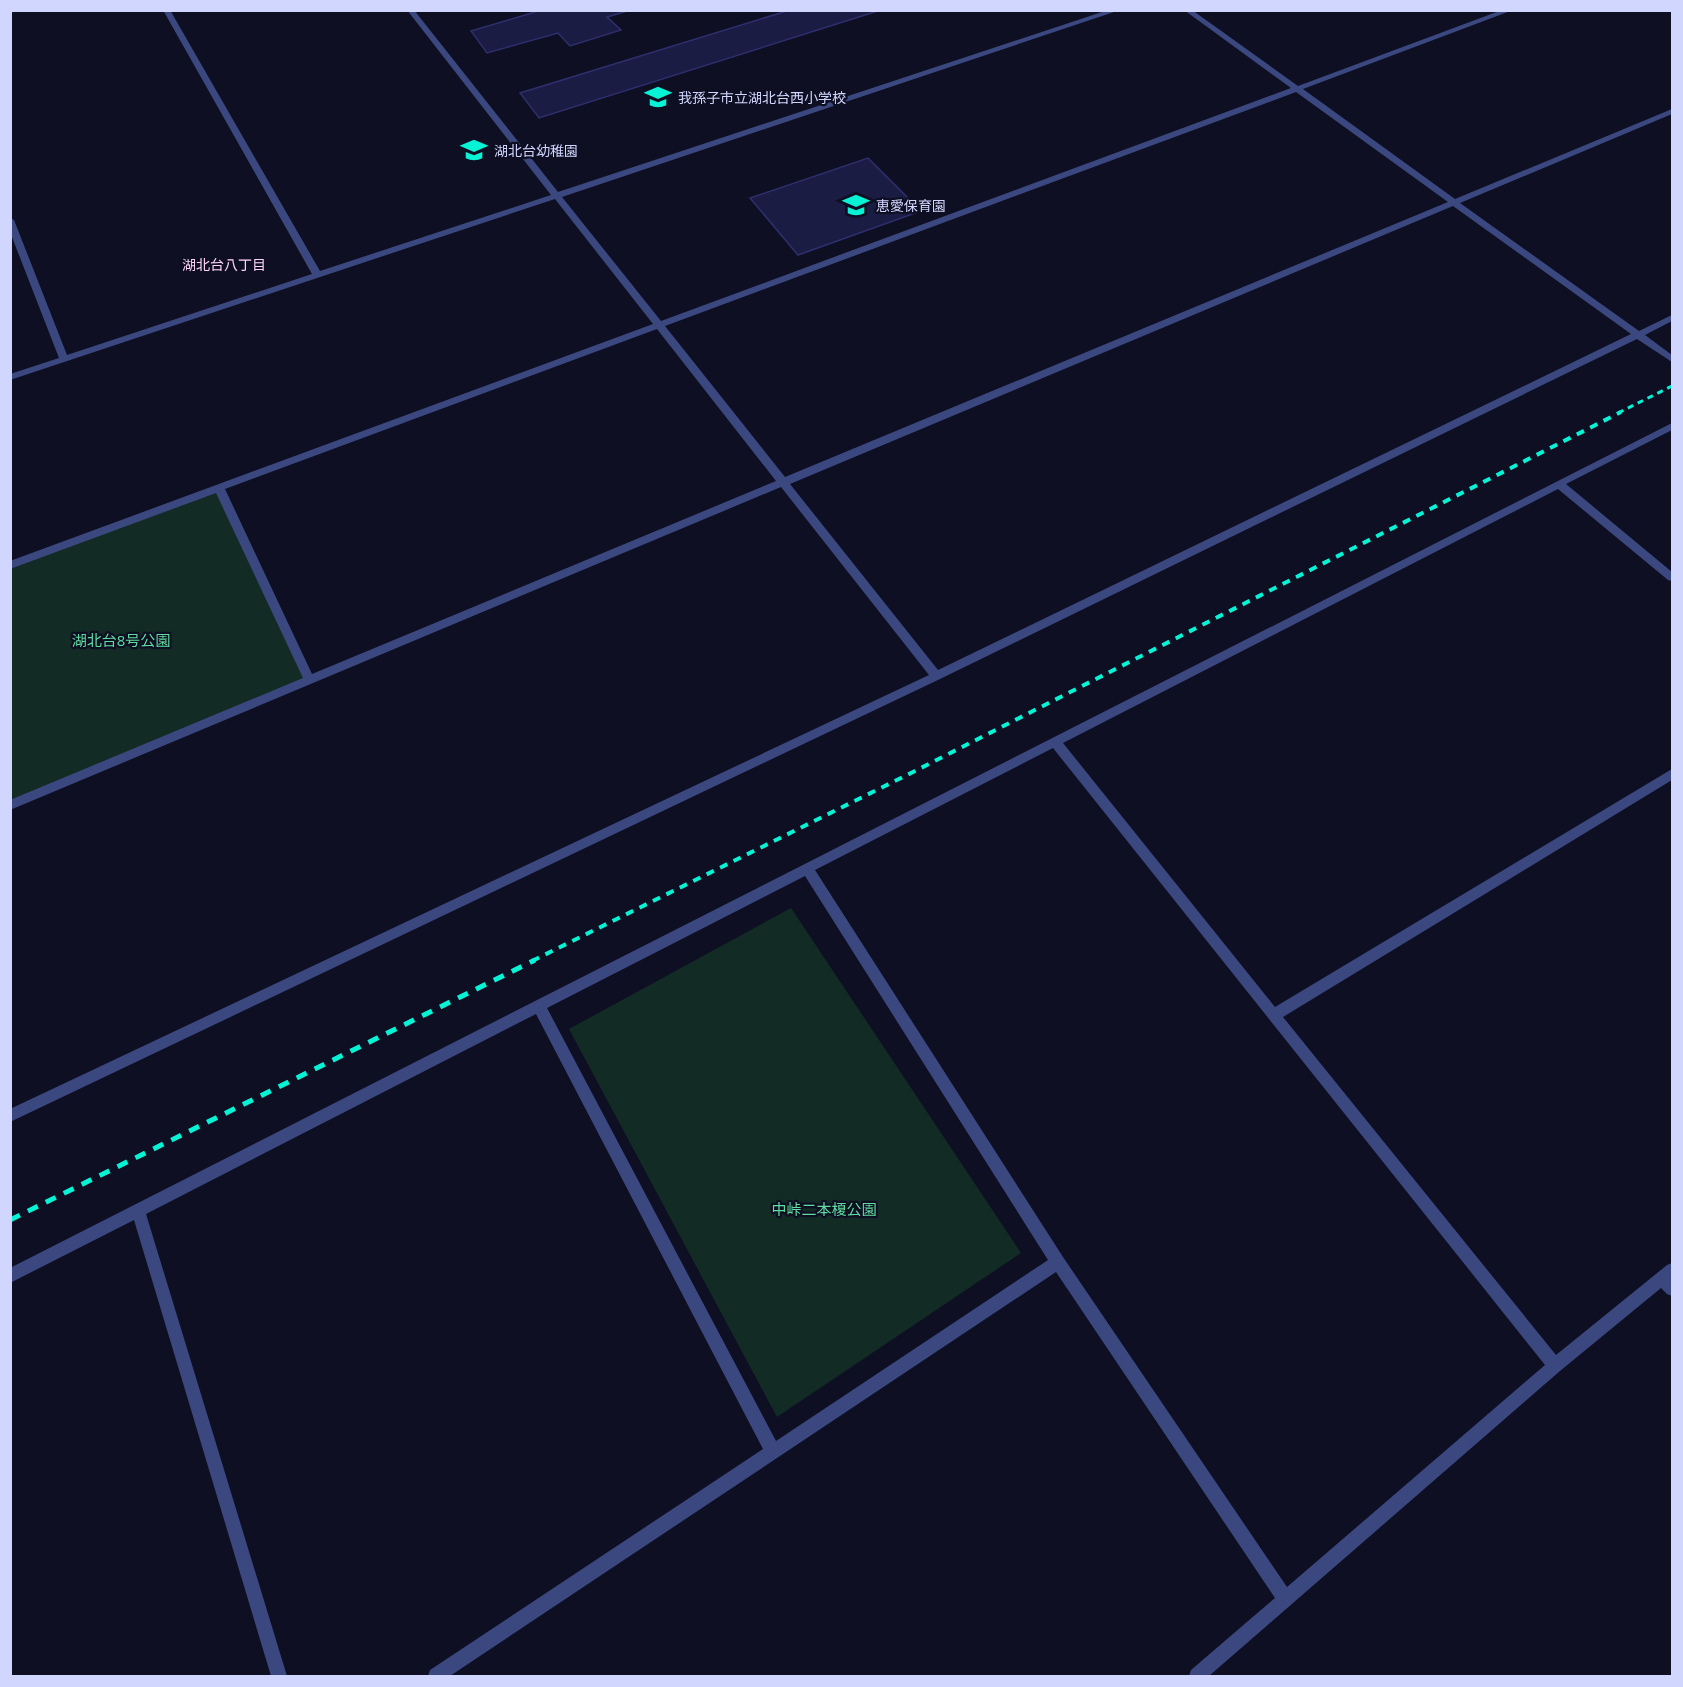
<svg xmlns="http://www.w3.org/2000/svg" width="1683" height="1687" font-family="'Open Sans','Noto Sans JP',sans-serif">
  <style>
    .green { fill: #122c25 }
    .building { fill: #1b1c43; stroke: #2e2f6e; stroke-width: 1.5 }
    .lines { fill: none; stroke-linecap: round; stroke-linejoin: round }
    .street { fill: #3b4880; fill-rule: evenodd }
    .rail-far2 { stroke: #07f3d6; stroke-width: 3; stroke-dasharray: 6 5; stroke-linecap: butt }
    .rail-far1 { stroke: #07f3d6; stroke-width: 4; stroke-dasharray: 8 7; stroke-linecap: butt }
    .rail { stroke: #07f3d6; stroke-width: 5; stroke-dasharray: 11 9; stroke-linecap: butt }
    .labels { text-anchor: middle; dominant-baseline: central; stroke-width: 4.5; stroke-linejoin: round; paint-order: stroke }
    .far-poi-label { font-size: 14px; fill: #d1d6fe; stroke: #0e0f22; text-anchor: start }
    .far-neighbourhood-label { font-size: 14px; fill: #fed3f8; stroke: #0e0f22 }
    .park-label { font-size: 15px; fill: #5fdca0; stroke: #0e0f22 }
  </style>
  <rect width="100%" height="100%" fill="#0e0f22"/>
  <path class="green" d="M219 488 309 680 11 805V565Z
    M791 908 1021 1253 777 1417 569 1029Z"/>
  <path class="building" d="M542 10H631L607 17 621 30 570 46 558 33 487 53 471 31Z
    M790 10H881L539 118 520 93Z
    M868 158 921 211 798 255 750 198Z"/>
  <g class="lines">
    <path class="street" d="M10 10H16L10 14Z
      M163 10H170L320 271 551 195 407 10H414L558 192 1108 10H1120L562 197 661 321 1291 88 1184 10H1192L1298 86 1502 10H1513L1303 89 1455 199 1672 109V114L1460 203 1639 331 1672 315V321L1645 335 1672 355V362L1637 339 940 679 10 1122V1109L929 675 781 487 10 810V800L303 678 216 493 10 569V561L653 324 555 199 10 380V374L59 358 10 232V218L14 220 67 355 312 274ZM1296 92 1448 202 785 477 665 326ZM1453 206 1631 334 938 670 790 484ZM657 329 776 481 312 674 225 489Z
      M1672 423V430L1566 484 1672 572V581L1668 580 1558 489 1063 743 1275 1007 1672 769V780L1283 1017 1556 1355 1667 1265 1672 1263V1296L1667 1294 1661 1288 1560 1371 1209 1676H1189L1191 1670 1275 1598 1056 1272 450 1676H428L430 1670 763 1449 536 1014 146 1214 287 1676H271L134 1220 10 1283V1268ZM1053 748 1545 1365 1287 1587 1063 1257 815 870ZM805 876 1048 1260 776 1441 547 1008Z"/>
    <path class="rail-far2" d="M1618 413 1672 386"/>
    <path class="rail-far1" d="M532 961 913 772 1621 412"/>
    <path class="rail" d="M10 1220 535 960"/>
  </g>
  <defs>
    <g id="school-bare" transform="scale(2.07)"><path d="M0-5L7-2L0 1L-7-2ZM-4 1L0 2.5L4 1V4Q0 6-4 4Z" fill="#07f3d6" stroke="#0e0f22" stroke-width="2.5" paint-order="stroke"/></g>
  </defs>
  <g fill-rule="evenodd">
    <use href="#school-bare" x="658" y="97"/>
    <use href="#school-bare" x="474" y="150"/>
    <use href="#school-bare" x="856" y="205"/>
  </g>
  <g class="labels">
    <g class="far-poi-label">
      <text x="678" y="97">我孫子市立湖北台西小学校</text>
      <text x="494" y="150">湖北台幼稚園</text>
      <text x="876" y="205">恵愛保育園</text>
    </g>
    <g class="far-neighbourhood-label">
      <text x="224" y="264">湖北台八丁目</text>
    </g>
    <g class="park-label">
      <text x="121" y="640">湖北台8号公園</text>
      <text x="824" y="1209">中峠二本榎公園</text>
    </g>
  </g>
  <rect width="1683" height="1687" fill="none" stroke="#d1d6fe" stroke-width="24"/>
</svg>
